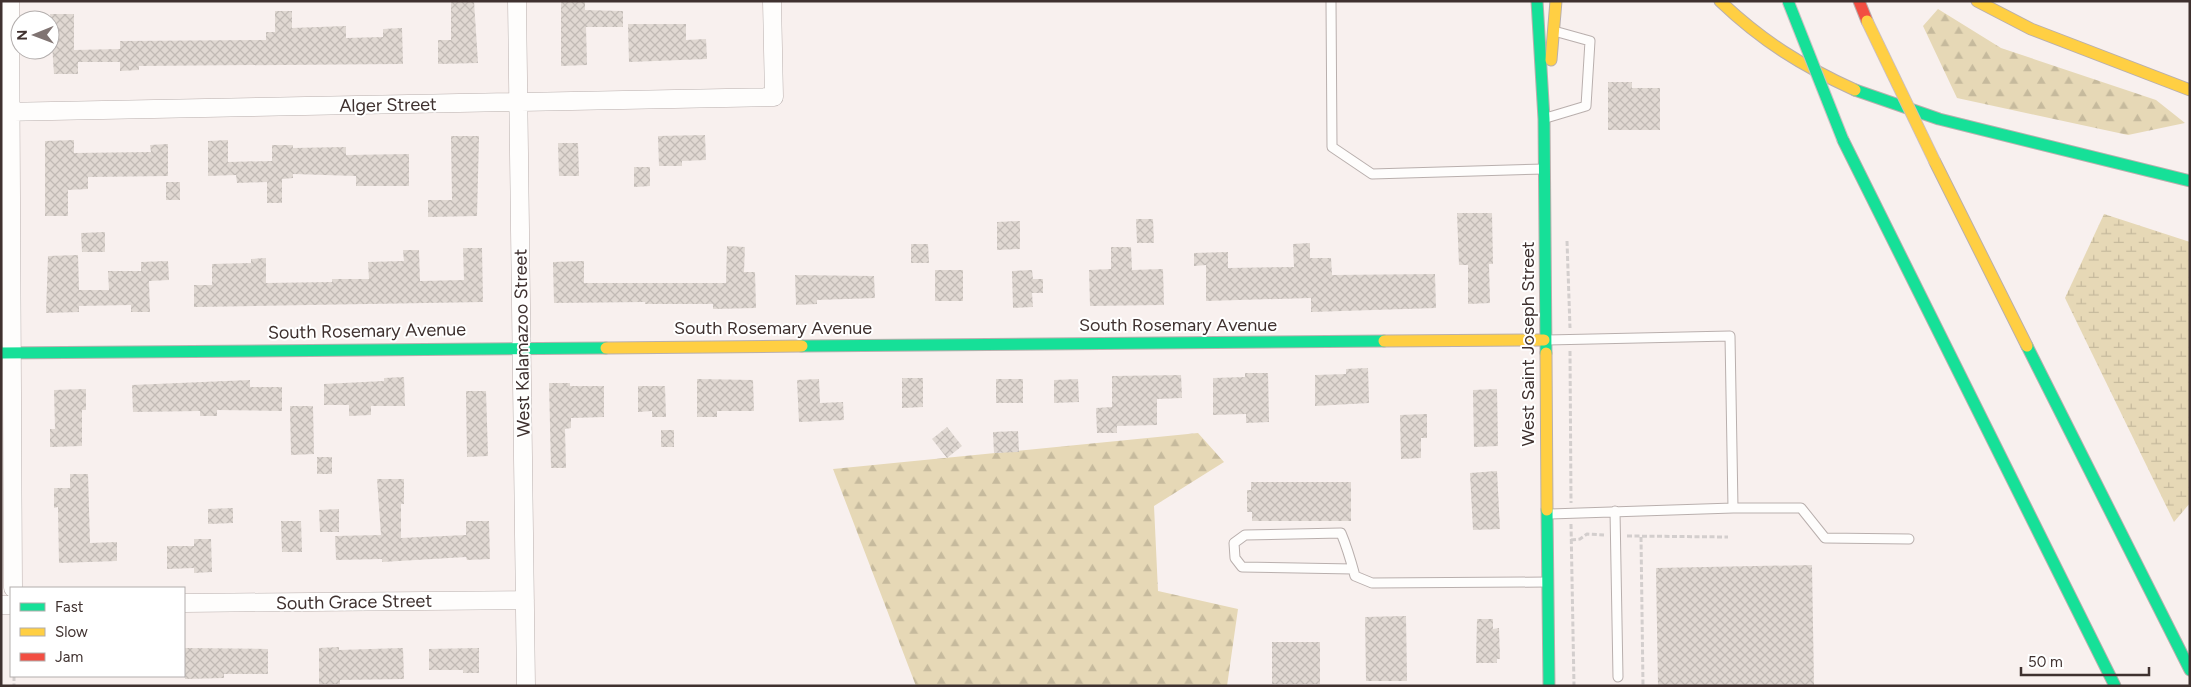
<svg xmlns="http://www.w3.org/2000/svg" width="2191" height="687" font-family="Figtree,sans-serif">
  <style>
    .forest { fill: url(#forest-firs) }
    .wetland { fill: url(#wetland-marsh) }
    .building { fill: url(#building-cross-hatch) }
    .lines { fill: none; stroke-linecap: round; stroke-linejoin: round }
    .lane-casing { stroke: #b9afad; stroke-width: 11 }
    .street-casing { stroke: #b9afad; stroke-width: 19 }
    .fast-casing { stroke: #b9afad; stroke-width: 13 }
    .slow-casing { stroke: #b9afad; stroke-width: 13 }
    .jam-casing { stroke: #b9afad; stroke-width: 13 }
    .path { stroke: #d3cecd; stroke-width: 3; stroke-dasharray: 5 2.5; stroke-linecap: butt }
    .lane { stroke: #fefdfc; stroke-width: 9 }
    .street { stroke: #fefdfc; stroke-width: 18 }
    .fast { stroke: #16e098; stroke-width: 11 }
    .slow { stroke: #ffcf43; stroke-width: 11 }
    .jam { stroke: #f24e42; stroke-width: 11 }
    .fast-bridge-casing { stroke: #cbbec0; stroke-width: 13; stroke-linecap: butt }
    .slow-bridge-casing { stroke: #cbbec0; stroke-width: 13; stroke-linecap: butt }
    .fast-bridge { stroke: #16e098; stroke-width: 11 }
    .slow-bridge { stroke: #ffcf43; stroke-width: 11 }
    .labels { text-anchor: middle; dominant-baseline: central; stroke-width: 4; stroke-linejoin: round; paint-order: stroke }
    .street-label { font-size: 18px; fill: #3f312f; stroke: #fff }
  </style>
  <defs>
    <pattern id="forest-firs" width="22" height="20" patternUnits="userSpaceOnUse" patternTransform="scale(1.25)"><rect width="22" height="20" fill="#e6d8b6"/><path d="M5 1l3.5 6h-7zM16 11l3.5 6h-7z" fill="#c6ba9d"/></pattern>
    <pattern id="wetland-marsh" width="20" height="14" patternUnits="userSpaceOnUse" patternTransform="scale(1.25)"><rect width="20" height="14" fill="#e6d8b6"/><path d="M1 5h8M5 5V1M11 12h8M15 12V8" fill="none" stroke="#c6ba9d"/></pattern>
    <pattern id="building-cross-hatch" width="8" height="8" patternUnits="userSpaceOnUse" patternTransform="scale(1.25)"><rect width="8" height="8" fill="#e0d8d2"/><path d="M0 0l8 8M0 8l8-8" fill="none" stroke="#c1bab5"/></pattern>
  </defs>
  <rect width="100%" height="100%" fill="#f8f0ee"/>
  <path class="forest" d="M1938 9 2001 48 2156 100 2185 123 2128 135 1957 98 1923 26Z
    M1198 433 1224 462 1154 506 1158 591 1238 609 1227 686H916L833 469Z"/>
  <path class="wetland" d="M2104 214 2190 242V503L2174 522 2065 298Z"/>
  <path class="building" d="M451 1H474L478 63 438 64V40H451Z
    M561 1H585V10L623 11V27H586L587 65 561 66Z
    M275 11H292V28L346 26V38L383 37V29L402 28 403 64 139 66V70L120 71V62H78V74H54L50 14H74V50L120 49V41L266 40V32H275Z
    M628 24H686V40L706 39 707 59 629 62Z
    M1608 82H1632V88H1660V130H1608Z
    M705 135 706 160 682 161V166H659L658 136Z
    M451 136H479L477 216 428 217V200H452Z
    M74 140V153L151 152 150 145 168 144V176L88 177V189L68 190V216H45V141Z
    M228 140V162L272 161V145H293V148L346 147V155L409 154V186H356V176L293 174V178L282 179V203H267V182L237 183 236 175 208 176V141Z
    M558 143H578L579 176H559Z
    M634 167H650V186L634 187Z
    M166 182H180V200H166Z
    M1457 213H1492L1493 264H1489L1490 303 1468 304V265H1459Z
    M1136 219H1153L1154 243H1137Z
    M1020 221V249L997 250V222Z
    M105 232V252H82L81 233Z
    M1310 243V258H1331L1332 275 1435 274 1436 308 1311 312V298L1206 301V265L1194 266V253L1228 252V268L1294 267 1293 244Z
    M911 244H928L929 263H911Z
    M727 246 745 247 744 272H755L756 308 713 309V304H645V302L554 303 553 262 584 261V283H726Z
    M1111 247H1131L1132 270 1163 269 1164 305 1090 306 1089 270 1111 269Z
    M463 248H482L483 302 194 307V285H212V264L251 263V259L266 258V283L332 282V279H369L368 262 404 261 403 250H419L420 281 464 280Z
    M78 255 79 290H109L108 271H141V262L168 261 169 280 149 281 150 312H131V305L79 306V312L46 313 48 256Z
    M935 270H963V301H935Z
    M1032 270 1033 279H1043V293H1032L1033 307 1013 308 1012 271Z
    M795 275 874 276 875 298 817 300V304L796 305Z
    M1368 368 1369 403 1315 406V375L1346 374V369Z
    M1245 373H1268L1269 422 1246 423V414L1213 415V378L1245 377Z
    M1181 375 1182 398 1157 399V425L1117 426V433H1097L1096 408 1112 407V376Z
    M404 377 405 406H371V415L349 416V405H324V384L384 381V378Z
    M902 378H923V407L902 408Z
    M697 379 753 380 754 411H717V417H697Z
    M819 379 820 403 843 402 844 420 799 422 797 380Z
    M996 379H1023V403H996Z
    M1078 379 1079 402 1054 403V380Z
    M250 380V387H282V411L217 410V416H200V411L133 412 132 385Z
    M549 383H570V386H604V417L571 418V428L565 429 566 468H551Z
    M638 386H665L666 417H652V411L638 412Z
    M86 389V410H82V446L50 447V429H55L54 390Z
    M1497 389 1498 446 1474 447 1473 390Z
    M466 391H486L488 456 467 457Z
    M290 406H313L314 454 291 455Z
    M1427 414V438H1421V458L1401 459 1400 415Z
    M947 427 962 446 947 458 932 439Z
    M661 430H674V447H661Z
    M1018 431 1019 452 994 453 993 432Z
    M317 457H332V474H317Z
    M1497 471 1500 529 1473 530 1470 473Z
    M70 474H88L90 543 117 542V561L59 563 58 507 54 508V488H70Z
    M377 479H404V504H401V538L466 535V521H489L490 559 467 560 466 557 382 562V559L336 560 335 536 381 535Z
    M1251 482H1351V521H1252V512H1247V490H1251Z
    M233 508V523L208 524V509Z
    M339 509V532H320L319 510Z
    M281 521H301L302 552H282Z
    M194 539H211L212 572 194 573V568L167 569V546H194Z
    M1812 565 1814 686H1658L1656 568Z
    M1406 616 1407 681H1366L1365 617Z
    M1477 619H1493V629L1499 628 1500 659H1497V663H1476Z
    M1272 642H1320V684H1272Z
    M339 647V650L403 648 404 679 340 680V684H319V648Z
    M184 648 268 649V674H224V678L185 679Z
    M479 648V673H463V670H429V649Z"/>
  <g class="lines">
    <g class="lane-casing">
      <path id="lane" d="M1331 1 1332 147 1372 174 1544 169
        M1546 118 1586 106 1590 41 1554 31
        M1547 340 1730 336 1733 508 1550 514
        M1733 508H1801L1825 538 1909 539
        M1615 511 1618 677
        M1353 569 1242 567 1235 558 1234 543 1245 535 1341 533C1347 547 1351 561 1355 576L1372 583 1547 582"/>
    </g>
    <g class="street-casing">
      <path id="street" d="M10 1 13 588
        M517 1 526 686
        M1 112 774 97 772 1
        M184 603 525 600
        M1 605H11"/>
    </g>
    <g class="fast-casing">
      <path id="fast" d="M1537 1 1544 119 1546 353
        M1855 90 1939 119 2190 181
        M1843 140 2115 686
        M802 346 1384 341
        M2027 346 2190 670
        M1 353 606 348
        M1547 510 1549 686"/>
    </g>
    <g class="slow-casing">
      <path id="slow" d="M1720 1C1762 41 1802 66 1855 90
        M1977 1 2031 29 2190 90
        M1551 60 1556 1
        M1935 162 2027 346
        M1384 341 1544 340
        M606 348 802 346
        M1546 353 1547 510"/>
    </g>
    <g class="jam-casing">
      <path id="jam" d="M1859 1 1867 21"/>
    </g>
    <path class="path" d="M1567 241 1570 328
      M1570 351 1571 503
      M1571 524 1574 686
      M1627 536 1728 537
      M1641 537 1643 686
      M1571 540 1580 539 1587 534 1604 535
      M14 676V686"/>
    <use href="#lane" class="lane"/>
    <use href="#street" class="street"/>
    <use href="#fast" class="fast"/>
    <use href="#slow" class="slow"/>
    <use href="#jam" class="jam"/>
    <g class="fast-bridge-casing">
      <path id="fast-bridge" d="M1788 1 1843 140"/>
    </g>
    <g class="slow-bridge-casing">
      <path id="slow-bridge" d="M1867 21 1935 162"/>
    </g>
    <use href="#fast-bridge" class="fast-bridge"/>
    <use href="#slow-bridge" class="slow-bridge"/>
  </g>
  <g class="labels">
    <g class="street-label">
      <text transform="translate(388 105) rotate(-1)">Alger Street</text>
      <text x="1178" y="325">South Rosemary Avenue</text>
      <text x="773" y="328">South Rosemary Avenue</text>
      <text transform="translate(367 331) rotate(-1)">South Rosemary Avenue</text>
      <text transform="translate(522 343) rotate(-91)">West Kalamazoo Street</text>
      <text transform="translate(1528 344) rotate(-90)">West Saint Joseph Street</text>
      <text transform="translate(354 602) rotate(-1)">South Grace Street</text>
    </g>
  </g>
  <rect width="2191" height="687" fill="none" stroke="#3f312f" stroke-width="5"/>
  <rect x="10" y="587" width="175" height="90" fill="#ffffff" stroke="#b2adac"/>
  <rect x="20" y="603" width="25" height="8" fill="#16e098" stroke="#b2adac"/>
  <text x="55" y="612" font-size="15" fill="#3f312f">Fast</text>
  <rect x="20" y="628" width="25" height="8" fill="#ffcf43" stroke="#b2adac"/>
  <text x="55" y="637" font-size="15" fill="#3f312f">Slow</text>
  <rect x="20" y="653" width="25" height="8" fill="#f24e42" stroke="#b2adac"/>
  <text x="55" y="662" font-size="15" fill="#3f312f">Jam</text>
  <g transform="translate(35 35) rotate(269)"><circle r="24" fill="#ffffff" stroke="#b2adac"/>
  <path d="M0-4L9 19L0 12L-9 19Z" fill="#807472"/>
  <text y="-8" font-size="14" font-weight="bold" text-anchor="middle" fill="#3f312f">N</text>
  </g>
  <path d="M2021 667v8h128v-8" fill="none" stroke="#3f312f" stroke-width="2.5"/>
  <text x="2028" y="667" font-size="15" fill="#3f312f" stroke="#ffffff" stroke-width="4" paint-order="stroke">50 m</text>
</svg>
